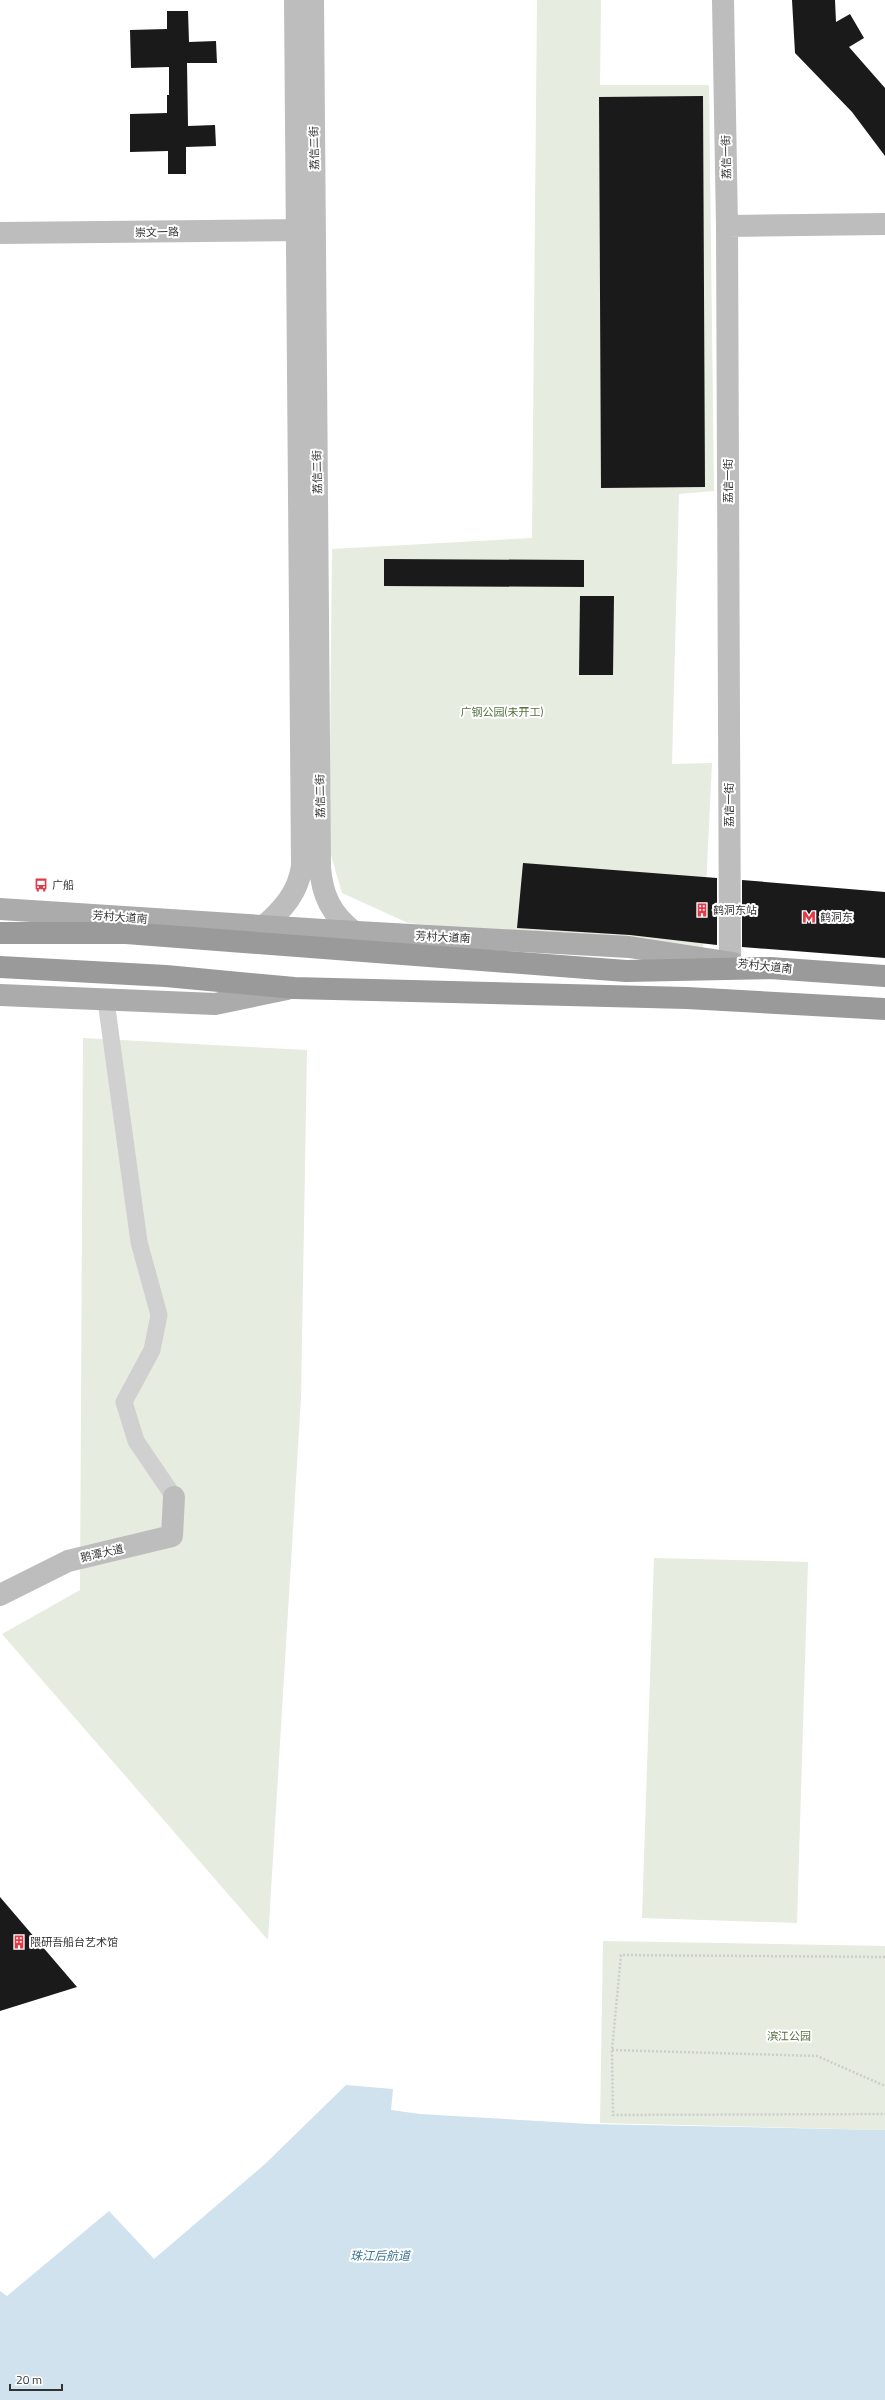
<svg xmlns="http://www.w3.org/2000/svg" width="885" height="2400" font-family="'Titillium Web','Noto Sans SC',sans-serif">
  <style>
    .green { fill: #e6ecdf }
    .water { fill: #cfe2ee }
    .building { fill: #1a1a1a }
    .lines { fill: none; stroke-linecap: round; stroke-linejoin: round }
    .path { stroke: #cdcdcd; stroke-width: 2.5; stroke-dasharray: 2 2; stroke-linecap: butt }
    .street { stroke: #d0d0d0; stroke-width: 17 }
    .secondary { stroke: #bdbdbd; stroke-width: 22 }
    .primary { stroke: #ababab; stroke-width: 22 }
    .highway { stroke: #9a9a9a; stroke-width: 22 }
    .labels { text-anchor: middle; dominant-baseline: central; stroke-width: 4; stroke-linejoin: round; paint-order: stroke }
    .street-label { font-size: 11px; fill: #333; stroke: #fff }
    .park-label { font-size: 11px; fill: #56703f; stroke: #fff }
    .poi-label { font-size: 11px; fill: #333; stroke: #fff; text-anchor: start }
    .water-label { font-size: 12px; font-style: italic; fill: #3f7597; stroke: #fff }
  </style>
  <rect width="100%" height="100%" fill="#fff"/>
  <path class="green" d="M537 0H601L600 85H709L714 491 679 494 672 764 712 763 703 950 408 923 342 893 329 848 332 549 532 538Z
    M83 1038 307 1050 301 1398 268 1940 2 1634 80 1590Z
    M654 1558 808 1562 797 1923 642 1918Z
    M603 1941 885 1946V2130L600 2123Z"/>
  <path class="water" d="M346 2085 393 2089 391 2110 420 2114 590 2124 885 2130V2400H0V2291L7 2296 109 2211 154 2259 265 2164Z"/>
  <path class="building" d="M792 0H835L836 22 850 14 864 38 849 47 885 88V156L852 112 795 53Z
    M167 11H188L189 42 216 41 217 63H187L188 126 215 125 216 146 186 147V174H168V151L130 152V114L167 113V95H169V67L131 68 130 30 167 29Z
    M703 96 705 487 601 488 599 97Z
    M384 559 584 560V587L384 586Z
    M580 596H614L613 675H579Z
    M523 863 717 878V945L630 935 517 928Z
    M742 880 885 892V958L742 947Z
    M0 1897 77 1987 0 2011Z"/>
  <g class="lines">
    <path class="path" d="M885 1957 621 1955 612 2050 613 2115 885 2114
      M612 2050 817 2056 885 2086"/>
    <path class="street" d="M106 1001 139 1242 159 1315 152 1350 124 1402 136 1441 174 1497"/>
    <path class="secondary" d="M313 0 320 867C322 895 331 914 354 932
      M723 0 727 226 730 962
      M727 226 885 224
      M0 233 311 230
      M264 926C283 909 298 893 302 866L295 0
      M0 1595 68 1561 172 1536 174 1497"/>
    <path class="primary" d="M0 909 339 931 629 947 733 963
      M0 995 215 1004 287 989"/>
    <path class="highway" d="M0 933H126L626 971 770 968 885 976
      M0 967 166 976 294 988 687 998 885 1009"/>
  </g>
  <defs>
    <g id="bus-bare" transform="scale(1.08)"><path d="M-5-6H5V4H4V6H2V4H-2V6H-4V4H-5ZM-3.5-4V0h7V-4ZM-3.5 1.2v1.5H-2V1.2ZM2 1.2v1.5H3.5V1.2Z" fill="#e63946" stroke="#fff" stroke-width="2.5" paint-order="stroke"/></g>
    <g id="building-bare" transform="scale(1.08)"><path d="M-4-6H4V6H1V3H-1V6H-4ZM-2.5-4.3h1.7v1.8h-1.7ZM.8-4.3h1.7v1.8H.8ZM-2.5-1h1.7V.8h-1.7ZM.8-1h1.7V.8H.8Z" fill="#e63946" stroke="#fff" stroke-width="2.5" paint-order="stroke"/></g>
    <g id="metro-bare" transform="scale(1.08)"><path d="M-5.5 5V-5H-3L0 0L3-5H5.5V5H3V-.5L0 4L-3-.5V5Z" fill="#e63946" stroke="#fff" stroke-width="2.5" paint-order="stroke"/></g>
  </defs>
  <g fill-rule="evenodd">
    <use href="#bus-bare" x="41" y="885"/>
    <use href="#building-bare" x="702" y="910"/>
    <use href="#metro-bare" x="809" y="917"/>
    <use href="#building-bare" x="19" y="1942"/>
  </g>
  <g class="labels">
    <g class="street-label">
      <text transform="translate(314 148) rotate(-91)">荔信二街</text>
      <text transform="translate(726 157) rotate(-91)">荔信一街</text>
      <text transform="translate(157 232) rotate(-1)">崇文一路</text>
      <text transform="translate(317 472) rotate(-91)">荔信二街</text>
      <text transform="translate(728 481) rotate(-90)">荔信一街</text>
      <text transform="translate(320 796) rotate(-91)">荔信二街</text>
      <text transform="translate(729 805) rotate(-90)">荔信一街</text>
      <text transform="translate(120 917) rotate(4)">芳村大道南</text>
      <text transform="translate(443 937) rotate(3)">芳村大道南</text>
      <text transform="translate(765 966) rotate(6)">芳村大道南</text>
      <text transform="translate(102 1553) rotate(-13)">鹅潭大道</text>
    </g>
    <g class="park-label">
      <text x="502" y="712">广钢公园(未开工)</text>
      <text x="789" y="2036">滨江公园</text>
    </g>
    <g class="poi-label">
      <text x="52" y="885">广船</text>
      <text x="713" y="910">鹤洞东站</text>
      <text x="820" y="917">鹤洞东</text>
      <text x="30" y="1942">隈研吾船台艺术馆</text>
    </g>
    <g class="water-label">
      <text x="380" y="2255">珠江后航道</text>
    </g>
  </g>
  <path d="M10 2384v6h52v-6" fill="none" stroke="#333333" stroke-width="2"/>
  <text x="16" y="2384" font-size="12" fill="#333333" stroke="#ffffff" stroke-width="3" paint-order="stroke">20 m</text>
</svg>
